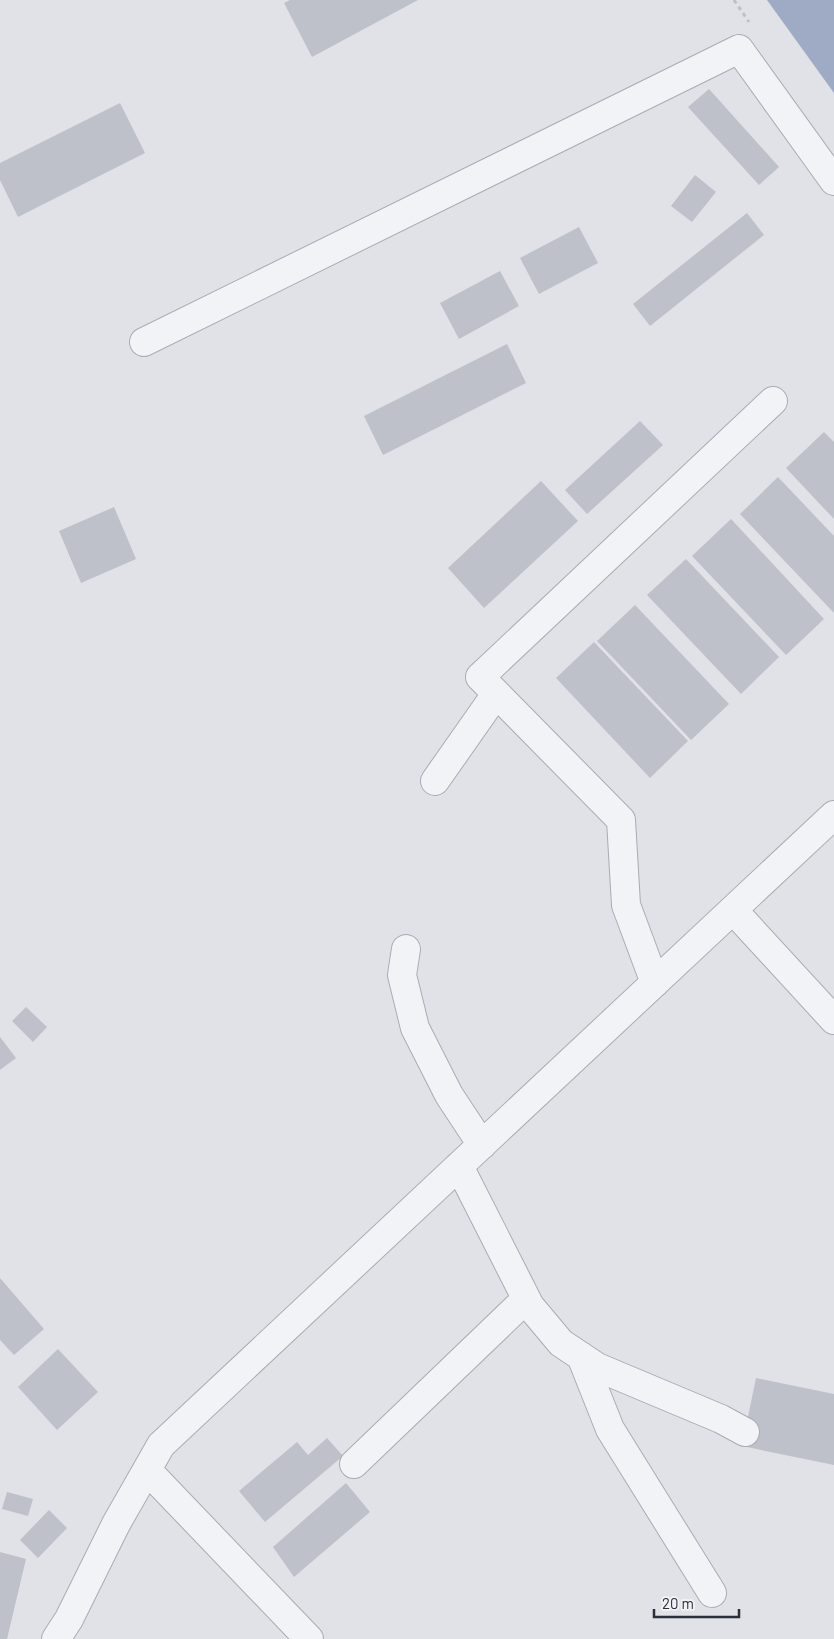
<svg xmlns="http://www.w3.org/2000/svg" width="834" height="1639" font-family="Barlow,sans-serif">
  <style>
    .water { fill: #9faac4 }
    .building { fill: #bec0ca }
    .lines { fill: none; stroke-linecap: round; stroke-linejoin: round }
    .minor-casing { stroke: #a9acb4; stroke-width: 30 }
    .path { stroke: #bec0c6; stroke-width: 3; stroke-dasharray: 4 4; stroke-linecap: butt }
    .minor { stroke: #f2f3f6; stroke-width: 28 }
  </style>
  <rect width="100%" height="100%" fill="#e0e2e7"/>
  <path class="water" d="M767 0H834V93Z"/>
  <path class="building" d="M290 0H418L312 57 284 3Z
    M709 89 779 167 759 185 688 107Z
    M120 103 145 153 18 217 0 180V163Z
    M695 175 716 192 692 222 671 206Z
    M747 213 764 235 650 326 633 304Z
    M579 227 598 263 539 294 520 258Z
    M500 271 519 306 459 339 440 303Z
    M507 344 526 383 383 455 364 416Z
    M640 421 663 445 587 514 565 490Z
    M824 432 834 442V519L786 468Z
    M778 477 834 536V613L740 514Z
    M541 481 578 521 484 608 448 568Z
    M114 507 136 559 81 583 59 531Z
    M731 519 824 619 786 655 692 556Z
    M686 559 779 657 741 694 647 595Z
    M635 605 729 704 691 740 597 641Z
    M594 642 688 741 650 778 556 678Z
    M26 1007 47 1027 33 1042 12 1021Z
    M0 1037 16 1058 0 1070Z
    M0 1278 44 1329 14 1355 0 1340Z
    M58 1349 98 1392 57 1430 18 1387Z
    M756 1378 834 1394V1465L742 1446Z
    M327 1438 343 1456 265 1522 239 1491 297 1442 308 1455Z
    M346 1483 370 1512 294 1577 273 1547Z
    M7 1492 33 1499 28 1516 2 1509Z
    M49 1510 67 1528 38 1558 20 1540Z
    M0 1552 26 1559 7 1639H0Z"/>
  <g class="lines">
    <g class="minor-casing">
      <path id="minor" d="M144 342 739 49 834 181
        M435 781 496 694
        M733 910 834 1020
        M406 949 402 975 415 1028 449 1095 482 1145
        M655 983 626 905 621 820 480 677 773 401
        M459 1166 530 1306 561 1343 597 1367 721 1419 745 1432
        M581 1356 610 1429 712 1593
        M354 1464 526 1299
        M147 1470 309 1639
        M56 1639 69 1619 116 1524 161 1445 834 815"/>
    </g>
    <path class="path" d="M734 0 749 22"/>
    <use href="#minor" class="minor"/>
  </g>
  <path d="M654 1609v8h85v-8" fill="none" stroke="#2a2e3d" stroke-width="2.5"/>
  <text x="662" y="1609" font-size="15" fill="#2a2e3d" stroke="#eff1f5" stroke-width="4" paint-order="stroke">20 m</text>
</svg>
